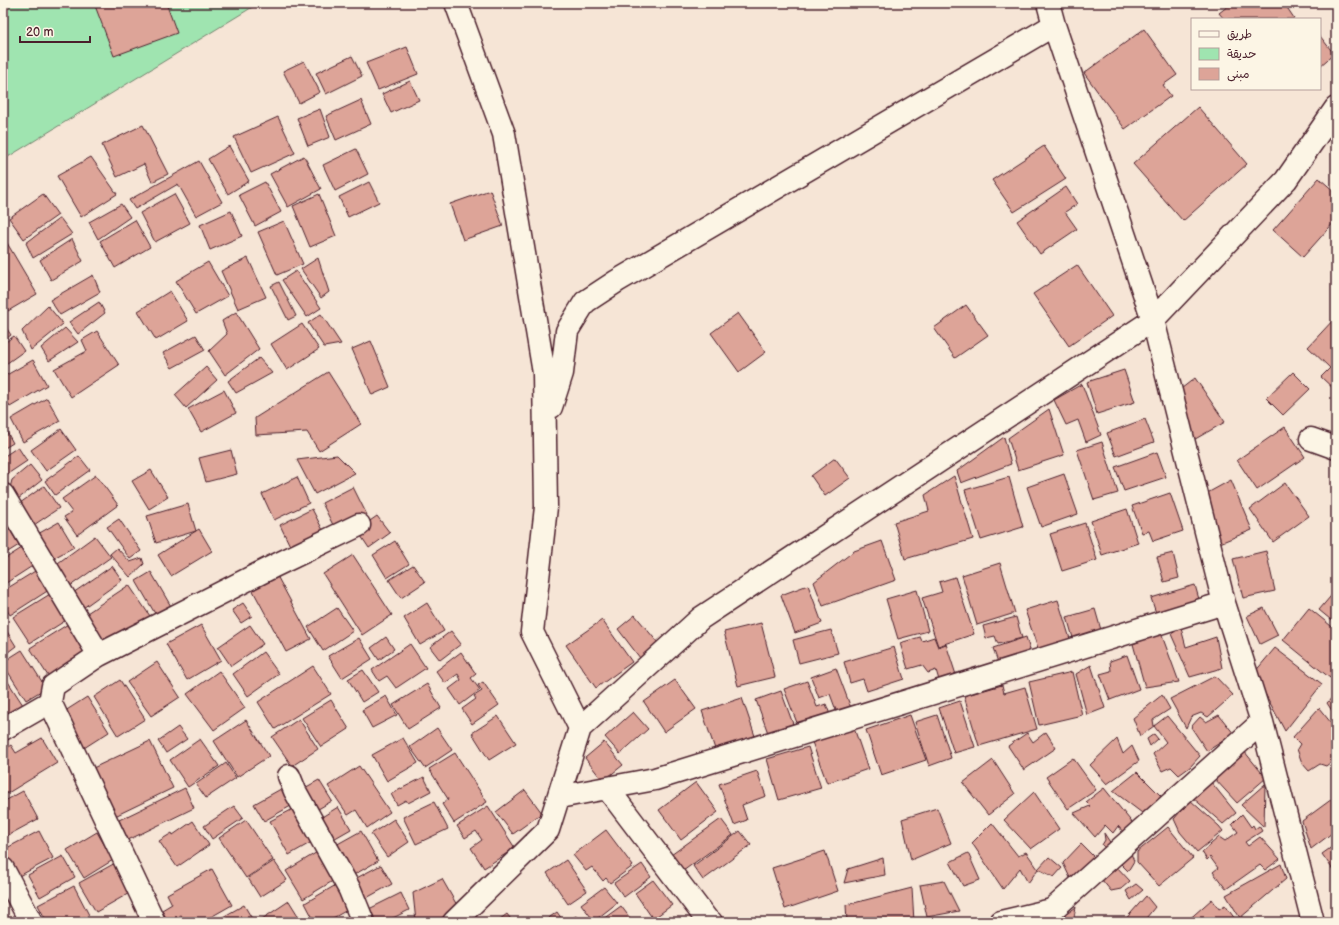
<svg xmlns="http://www.w3.org/2000/svg" width="1339" height="925" font-family="'Balsamiq Sans','Playpen Sans Arabic',sans-serif">
  <style>
    .green { fill: #9fe4b0; stroke: #74826e }
    .building { fill: #dda498; stroke: #4a1f2b }
    .lines { fill: none; stroke-linecap: round; stroke-linejoin: round }
    .minor-casing { stroke: #4a1f2b; stroke-width: 25 }
    .minor { stroke: #fcf5e5; stroke-width: 22 }
  </style>
  <rect width="100%" height="100%" fill="#f6e5d6"/>
  <filter id="ink" filterUnits="userSpaceOnUse"><feTurbulence type="fractalNoise" baseFrequency=".025" numOctaves="2"/><feDisplacementMap in="SourceGraphic" scale="8" xChannelSelector="R" yChannelSelector="G"/><feConvolveMatrix kernelMatrix="1 2 1 2 8 2 1 2 1" color-interpolation-filters="sRGB"/></filter>
  <g filter="url(#ink)">
    <path class="green" d="M3 3H259L3 160Z"/>
    <path class="building" d="M94 3H166L177 33 114 56Z
      M1232 3H1284L1294 18 1292 19H1224L1219 13Z
      M1144 29 1177 75 1163 85 1171 96 1125 129 1084 73Z
      M1320 36 1334 54 1320 66Z
      M407 47 418 74 378 90 366 63Z
      M352 56 362 76 326 94 316 73Z
      M304 61 320 92 299 103 283 71Z
      M410 81 419 100 391 113 382 94Z
      M361 100 371 124 336 140 326 116Z
      M1198 107 1247 164 1183 221 1133 164Z
      M320 109 330 137 308 146 297 118Z
      M278 117 295 153 251 173 234 137Z
      M143 125 168 174 152 182 144 164 117 177 102 145Z
      M229 146 249 181 228 194 208 159Z
      M1044 146 1066 179 1014 212 992 180Z
      M356 149 368 174 335 191 323 165Z
      M304 156 321 189 288 207 270 174Z
      M91 157 117 194 81 217 57 176Z
      M199 161 222 202 196 216 178 184 135 209 129 200Z
      M1319 178 1336 193V220L1303 257 1273 230Z
      M265 182 281 212 255 226 239 195Z
      M369 182 379 202 348 217 339 197Z
      M1066 187 1077 204 1065 212 1077 229 1040 254 1017 221Z
      M490 190 503 226 463 240 450 204Z
      M43 194 58 215 24 239 9 218Z
      M174 194 190 223 155 242 140 213Z
      M319 194 336 236 310 247 293 206Z
      M121 204 130 217 98 239 89 222Z
      M231 211 242 236 210 250 200 225Z
      M60 218 72 234 33 258 26 243Z
      M135 220 150 247 115 268 100 241Z
      M284 221 303 264 277 275 258 232Z
      M72 239 83 261 51 280 40 260Z
      M7 243 37 294 8 311 3 302V245Z
      M248 258 266 297 238 309 221 271Z
      M318 258 329 292 321 298 301 269Z
      M208 262 228 296 196 314 176 281Z
      M1077 265 1112 316 1069 346 1033 294Z
      M296 271 321 308 307 317 282 280Z
      M93 275 100 292 60 315 50 300Z
      M279 282 296 316 288 320 271 286Z
      M170 291 188 321 156 340 138 311Z
      M99 302 105 313 78 334 69 322Z
      M966 305 988 335 955 358 934 328Z
      M48 306 63 324 31 350 22 331Z
      M236 312 259 349 225 375 209 351 227 334 222 321Z
      M738 313 766 352 739 372 711 333Z
      M321 314 341 344 324 347 308 323Z
      M1335 318 1336 319V391L1321 377 1330 368 1308 347Z
      M3 323 11 335 3 341Z
      M302 324 319 349 287 370 271 344Z
      M65 328 78 342 49 361 41 348Z
      M97 331 119 365 71 397 54 369 87 351 82 340Z
      M196 335 205 350 172 368 163 353Z
      M14 336 24 351 3 366V344Z
      M371 341 390 387 372 395 352 349Z
      M259 358 272 373 236 393 228 381Z
      M33 360 47 385 10 407 3 396V377Z
      M206 367 217 380 186 408 175 395Z
      M1124 370 1135 402 1097 414 1087 382Z
      M328 372 361 424 319 451 307 432 256 435 255 418Z
      M1293 372 1310 389 1283 415 1266 398Z
      M1195 378 1225 422 1190 442 1177 392Z
      M1082 384 1101 435 1086 442 1078 420 1066 425 1054 400Z
      M224 390 236 413 201 432 188 409Z
      M47 398 60 421 23 442 11 419Z
      M1049 409 1064 455 1018 470 1008 438Z
      M1145 419 1154 442 1116 456 1107 433Z
      M3 425 13 443 3 449Z
      M1285 427 1305 457 1257 490 1237 460Z
      M61 429 76 450 46 471 31 450Z
      M1004 437 1011 464 961 483 957 471Z
      M1102 442 1118 493 1094 500 1077 450Z
      M18 447 27 461 3 477V457Z
      M231 450 237 474 206 482 199 458Z
      M1157 452 1166 477 1124 491 1115 467Z
      M337 455 355 473 315 494 297 460Z
      M79 456 90 470 55 495 45 481Z
      M835 458 850 478 825 496 811 476Z
      M30 465 42 480 13 503 8 496 12 480Z
      M151 470 168 497 149 509 132 481Z
      M1064 474 1078 514 1041 527 1027 487Z
      M96 475 118 505 77 535 64 517 72 512 62 499Z
      M954 476 973 539 905 559 894 522 929 511 925 495Z
      M297 477 309 503 274 520 262 494Z
      M1009 477 1023 527 981 540 965 490Z
      M1231 480 1252 530 1215 545 1202 496Z
      M1285 483 1309 516 1273 542 1250 509Z
      M44 486 59 508 28 529 13 508Z
      M353 487 367 515 336 531 322 503Z
      M1170 493 1183 531 1153 541 1149 531 1142 533 1132 506Z
      M188 504 196 531 156 543 147 516Z
      M312 509 326 536 293 552 280 525Z
      M1127 509 1138 543 1102 555 1091 521Z
      M377 516 390 533 369 548 357 530Z
      M3 518 19 545 3 555Z
      M119 519 141 551 130 559 107 527Z
      M59 522 74 547 50 560 36 535Z
      M1085 523 1097 560 1062 571 1050 534Z
      M199 529 212 551 171 576 158 555Z
      M95 536 111 557 66 589 51 568Z
      M395 541 409 564 387 578 373 555Z
      M882 541 896 580 823 606 814 582 854 551Z
      M25 546 37 563 3 585V560Z
      M117 548 130 562 142 558 144 564 130 577 110 554Z
      M1266 551 1275 591 1243 598 1233 559Z
      M1173 553 1179 578 1164 582 1157 557Z
      M353 555 392 615 362 635 323 574Z
      M1000 563 1015 613 977 625 962 575Z
      M413 565 425 582 401 598 389 580Z
      M112 566 122 580 83 608 73 593Z
      M40 568 52 588 10 615 3 604V591Z
      M151 572 172 608 157 617 136 581Z
      M276 574 311 639 286 652 251 587Z
      M955 577 974 634 938 646 922 598 942 592 939 582Z
      M129 585 150 616 102 648 81 617Z
      M808 585 822 623 795 633 781 595Z
      M1195 585 1200 603 1157 616 1151 598Z
      M917 590 928 631 898 639 886 599Z
      M1336 590V624L1319 610Z
      M55 591 71 617 30 643 13 617Z
      M1058 600 1070 639 1038 649 1025 610Z
      M243 603 252 616 241 623 232 610Z
      M427 603 444 631 420 645 404 618Z
      M337 608 353 631 323 651 308 627Z
      M1264 608 1278 635 1260 644 1247 616Z
      M1309 608 1336 630V671L1330 678 1283 640Z
      M1095 609 1103 637 1075 645 1067 617Z
      M635 615 658 643 640 658 618 629Z
      M1016 617 1022 638 998 644 995 636 986 638 983 626Z
      M602 620 632 662 596 688 566 645Z
      M73 621 93 652 50 679 30 648Z
      M761 623 775 677 738 686 724 632Z
      M3 625 16 646 3 656Z
      M201 625 221 660 187 680 166 644Z
      M250 625 263 644 231 666 218 647Z
      M1181 628 1186 647 1216 637 1222 668 1190 677 1171 634Z
      M831 630 838 653 799 663 793 640Z
      M451 631 461 644 440 660 430 647Z
      M1161 633 1179 682 1145 687 1133 644Z
      M386 637 394 649 379 660 371 648Z
      M920 637 922 641 934 637 938 647 946 644 958 681 941 687 936 670 928 673 922 665 908 669 900 643Z
      M1026 637 1032 657 1000 668 993 648Z
      M359 638 372 659 342 678 328 656Z
      M410 644 426 668 396 688 387 676 379 681 372 670Z
      M894 647 904 679 867 691 863 679 850 683 844 662Z
      M1275 648 1322 684 1285 731 1254 673Z
      M22 650 46 688 26 700 3 664V662Z
      M263 652 279 674 248 696 233 674Z
      M461 652 476 674 471 678 480 690 460 705 449 689 461 680 458 674 445 683 436 671Z
      M1127 655 1139 689 1110 700 1100 674 1111 671 1110 661Z
      M157 662 180 697 151 716 127 682Z
      M1091 665 1105 708 1087 715 1076 674Z
      M313 666 331 694 275 729 258 702Z
      M836 668 851 708 837 713 830 694 819 698 811 677Z
      M363 670 378 692 362 702 348 679Z
      M219 671 245 708 214 730 187 694Z
      M1072 672 1082 715 1039 725 1029 682Z
      M3 674 23 705 3 718Z
      M1215 676 1233 695 1208 717 1201 713 1191 717 1186 728 1170 699Z
      M120 680 145 719 118 736 94 697Z
      M675 680 696 709 664 732 644 702Z
      M807 681 817 707 826 704 831 717 799 728 784 689Z
      M483 682 499 705 472 724 462 709 476 699 474 696 482 691 478 685Z
      M427 684 441 708 408 729 393 705Z
      M1002 685 1004 693 1025 687 1037 729 979 746 964 696Z
      M781 691 793 724 768 733 756 700Z
      M1336 693V717L1327 703Z
      M1162 695 1170 709 1153 720 1154 726 1140 736 1133 718Z
      M386 696 397 715 372 728 362 710Z
      M87 697 109 732 84 748 62 713Z
      M742 698 756 739 716 752 702 711Z
      M331 700 349 729 321 747 302 718Z
      M960 701 975 747 954 753 939 708Z
      M1319 708 1336 729V758L1326 766 1320 764 1309 771 1302 763 1297 749 1300 744 1293 737Z
      M633 712 648 729 620 754 605 737Z
      M910 715 926 760 881 775 866 730Z
      M937 715 951 758 929 766 915 722Z
      M1219 715 1234 734 1207 751 1191 727 1200 717 1206 722Z
      M498 716 516 743 489 760 472 733Z
      M1167 716 1200 756 1190 767 1179 775 1171 767 1162 771 1153 754 1166 742 1154 726Z
      M299 719 318 749 292 766 272 737Z
      M246 720 269 756 237 777 214 741Z
      M178 727 187 739 166 753 158 741Z
      M437 728 452 750 425 768 410 747Z
      M854 728 868 769 827 783 812 742Z
      M1046 732 1056 748 1024 770 1008 746 1027 733 1033 742Z
      M1154 734 1158 739 1150 746 1147 739Z
      M42 738 57 763 3 796V750L11 745 16 753Z
      M403 738 418 763 387 781 372 755Z
      M200 739 219 766 188 787 170 760Z
      M1117 739 1123 754 1132 746 1139 761 1107 784 1090 765Z
      M150 741 173 788 113 817 91 769Z
      M604 742 623 765 603 781 585 758Z
      M808 747 821 788 779 800 767 759Z
      M1244 751 1266 778 1237 803 1214 778Z
      M455 753 487 802 454 823 442 804 448 799 429 769Z
      M1073 758 1096 790 1068 809 1046 777Z
      M993 760 1015 794 988 815 963 783Z
      M226 763 236 778 206 798 196 784Z
      M359 766 390 812 367 828 356 810 348 815 328 786Z
      M757 771 766 796 742 805 747 820 734 825 719 784Z
      M1137 772 1164 799 1146 816 1113 791Z
      M424 777 431 791 408 803 406 800 397 805 391 794Z
      M319 780 332 801 313 812 301 790Z
      M696 782 718 812 681 840 659 810Z
      M1211 782 1236 813 1223 824 1192 797Z
      M1265 784 1264 827 1241 805Z
      M288 785 298 802 264 821 254 804Z
      M185 788 194 808 128 840 119 820Z
      M1104 788 1134 825 1124 833 1118 826 1113 833 1105 825 1095 837 1074 813 1090 806 1086 802Z
      M525 790 542 813 513 834 496 812Z
      M23 791 38 819 3 838V802Z
      M1034 792 1059 829 1031 849 1004 820Z
      M1332 799 1336 808V830L1311 849 1302 821Z
      M1190 800 1219 826 1223 831 1197 852 1180 832 1174 819Z
      M434 802 448 829 416 844 403 817Z
      M234 806 243 818 212 839 204 826Z
      M299 806 317 839 289 855 270 821Z
      M488 806 515 848 484 868 471 848 482 840 476 831 465 838 457 826Z
      M338 807 351 829 330 841 317 820Z
      M937 808 951 843 911 860 902 819Z
      M1242 814 1251 827 1253 825 1255 829 1259 826 1262 831 1245 842 1248 846 1260 837 1280 859 1265 870 1260 865 1226 889 1213 872 1218 868 1210 857 1207 860 1202 852 1219 837 1225 841 1238 832 1232 824Z
      M394 819 409 842 387 857 371 834Z
      M721 819 733 835 683 871 671 855Z
      M246 820 273 860 246 878 219 838Z
      M193 821 209 845 177 867 159 841 172 833 173 835Z
      M992 823 1018 856 1026 852 1038 869 1028 883 1020 868 1003 889 972 843Z
      M1168 827 1193 858 1159 886 1137 862V852Z
      M606 830 633 866 610 883 606 878 603 881 592 867 586 871 573 855Z
      M39 831 53 858 17 877 3 850Z
      M361 831 378 861 350 877 334 846Z
      M740 831 751 845 703 880 693 866Z
      M97 832 113 860 84 878 67 850Z
      M1104 833 1115 850 1111 853 1102 845 1105 840Z
      M1081 844 1099 862 1072 882 1063 863Z
      M1336 844V874L1322 854Z
      M319 851 336 879 303 899 286 871Z
      M825 851 838 891 785 909 772 868Z
      M1130 851 1134 861 1128 871 1119 862Z
      M968 853 980 880 963 886 950 862Z
      M63 856 75 877 40 897 28 875Z
      M1049 857 1062 868 1054 877 1038 869Z
      M883 858 885 875 844 883 848 869Z
      M566 860 587 891 568 904 547 873Z
      M274 861 287 880 260 897 248 878Z
      M117 862 133 891 96 912 79 883Z
      M642 864 651 877 624 897 614 883Z
      M1281 864 1286 879 1240 918 1226 895Z
      M381 865 392 884 361 901 351 881Z
      M1116 866 1130 881 1121 889 1111 891 1102 880Z
      M212 869 232 905 202 922H185L181 915 168 922 162 910 172 904 167 894Z
      M442 879 458 907 436 922H416L413 893Z
      M653 880 672 905 653 919 635 893Z
      M944 881 959 911 927 917 920 885Z
      M1136 884 1143 890 1131 900 1126 891Z
      M336 885 349 909 326 922H315L305 903Z
      M74 886 89 915 75 922H47L38 905Z
      M604 887 617 903 594 921 581 904Z
      M912 888 914 922H847L846 905Z
      M401 893 409 910 385 922H371L365 911Z
      M1146 896 1155 907 1143 922H1123Z
      M1212 899 1219 909 1225 905 1235 919 1231 922H1186Z
      M289 901 302 922H260L259 921Z
      M244 905 254 922H214Z
      M621 906 633 922H599Z
      M1076 907 1073 922H1063L1060 919Z
      M557 912 564 922H543Z
      M507 914 513 922H496Z
      M576 916 580 922H567Z"/>
    <g class="lines">
      <g class="minor-casing">
        <path id="minor" d="M456 3 504 134 544 373 546 507 532 632 580 728
          M1048 3 1054 25 1153 320 1224 603 1262 722 1313 922
          M551 407 562 373 567 331 585 302 617 281 1054 25
          M1311 439 1336 448
          M3 495 99 655
          M50 702 154 922
          M3 729 50 702 53 686 99 655 274 566 359 525
          M289 776 295 791 350 890 363 922
          M607 788 708 921 711 922
          M559 797 655 779 1224 603
          M3 869 31 922
          M454 922 548 830 580 728 701 618 1153 320 1286 180 1336 108
          M1001 922 1052 910 1262 722"/>
      </g>
      <use href="#minor" class="minor"/>
    </g>
  </g>
  <rect width="1339" height="925" fill="none" stroke="#fcf5e5" stroke-width="16"/>
  <rect x="8" y="8" width="1323" height="909" fill="none" stroke="#4a1f2b" stroke-width="1.5" filter="url(#ink)"/>
  <rect x="1191" y="18" width="130" height="72" fill="#fcf5e5" stroke="#b59f9b"/>
  <rect x="1199" y="31" width="20" height="6" fill="#fcf5e5" stroke="#b59f9b"/>
  <text x="1227" y="38" font-size="12" fill="#4a1f2b">طريق</text>
  <rect x="1199" y="48" width="20" height="12" fill="#9fe4b0" stroke="#b59f9b"/>
  <text x="1227" y="58" font-size="12" fill="#4a1f2b">حديقة</text>
  <rect x="1199" y="68" width="20" height="12" fill="#dda498" stroke="#b59f9b"/>
  <text x="1227" y="78" font-size="12" fill="#4a1f2b">مبنى</text>
  <path d="M20 36v6h70v-6" fill="none" stroke="#4a1f2b" stroke-width="2"/>
  <text x="26" y="36" font-size="12" fill="#4a1f2b" stroke="#fcf5e5" stroke-width="3" paint-order="stroke">20 m</text>
</svg>
